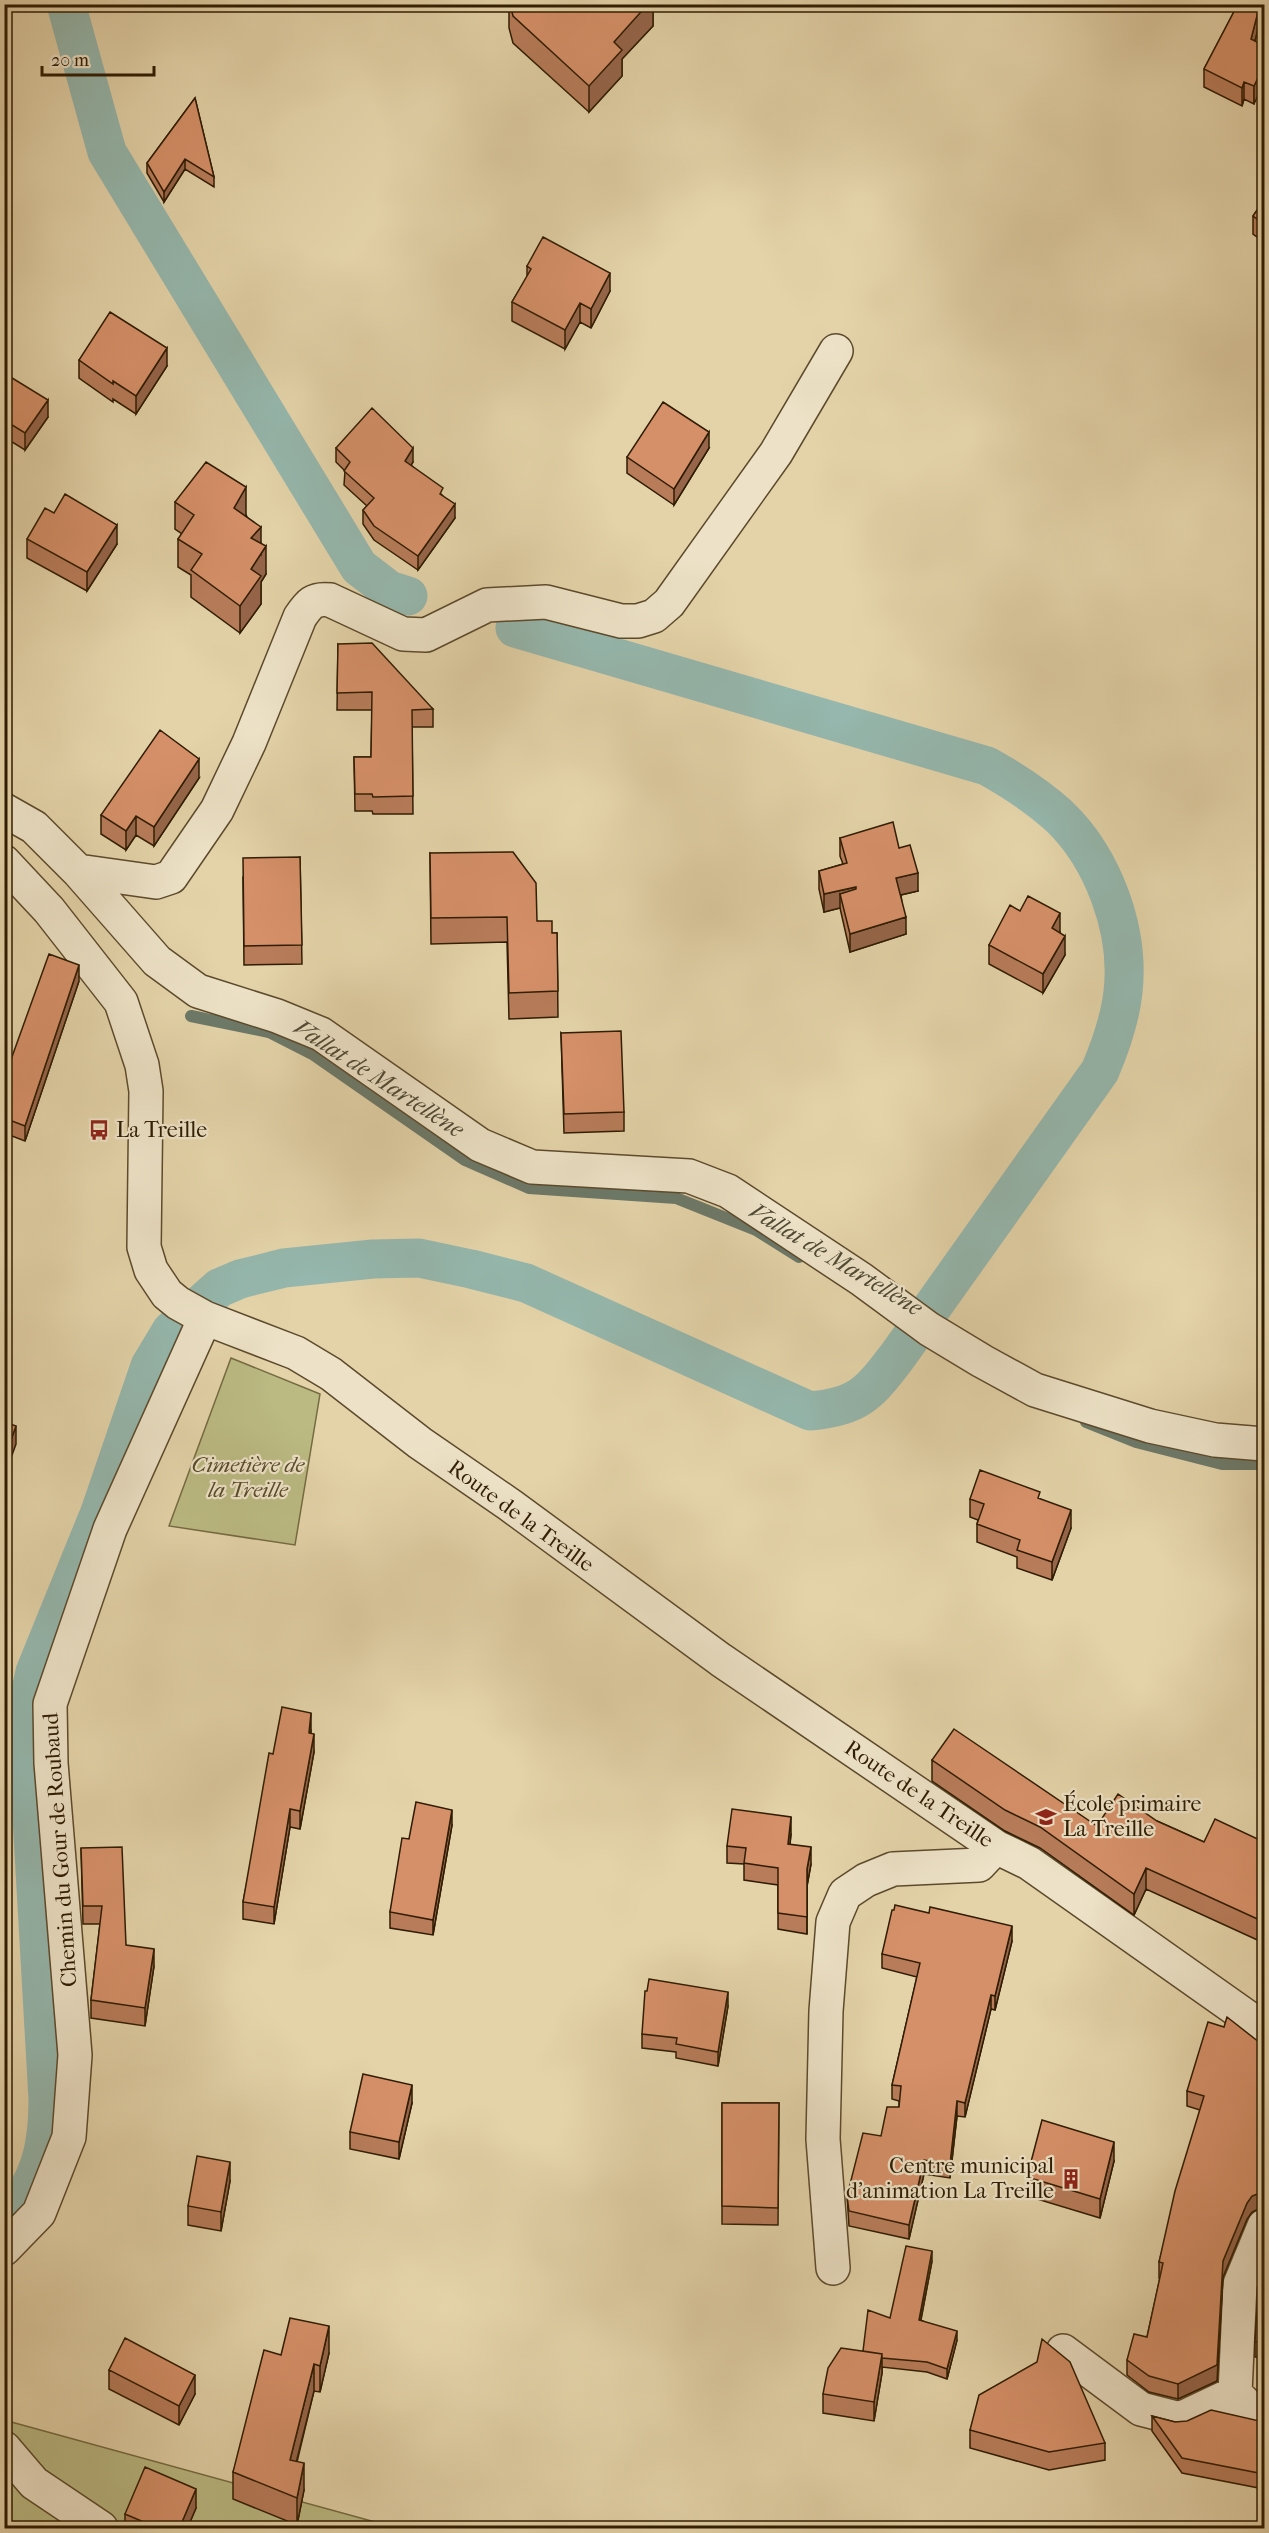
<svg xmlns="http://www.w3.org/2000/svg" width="1269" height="2533" font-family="'IM FELL French Canon',serif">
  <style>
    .green { fill: #bbba83; stroke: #756b42; stroke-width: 1.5 }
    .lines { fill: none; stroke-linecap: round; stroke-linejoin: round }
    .stream { stroke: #6c7969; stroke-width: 12 }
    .canal { stroke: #95b7ad; stroke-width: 39 }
    .minor-casing { stroke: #5c4a2c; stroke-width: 36 }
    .minor { stroke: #ede2c7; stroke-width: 33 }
    .wall { fill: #b87c5a; stroke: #2f1c02; stroke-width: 1.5 }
    .shaded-wall { fill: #96654a; stroke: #2f1c02; stroke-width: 1.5 }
    .building { fill: #d69069; stroke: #2f1c02; stroke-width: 1.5 }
    .labels { text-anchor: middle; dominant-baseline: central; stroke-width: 4.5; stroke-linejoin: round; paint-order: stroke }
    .poi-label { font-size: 22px; fill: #2f1c02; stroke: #ede2c7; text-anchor: start }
    .park-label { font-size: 22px; font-style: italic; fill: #594b29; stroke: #ede2c7 }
    .street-label { font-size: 22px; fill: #2f1c02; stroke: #ede2c7 }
    .water-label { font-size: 24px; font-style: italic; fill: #4e4a35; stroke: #ede2c7 }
  </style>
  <rect width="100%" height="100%" fill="#e4d3a9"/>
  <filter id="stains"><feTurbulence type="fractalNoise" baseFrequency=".00333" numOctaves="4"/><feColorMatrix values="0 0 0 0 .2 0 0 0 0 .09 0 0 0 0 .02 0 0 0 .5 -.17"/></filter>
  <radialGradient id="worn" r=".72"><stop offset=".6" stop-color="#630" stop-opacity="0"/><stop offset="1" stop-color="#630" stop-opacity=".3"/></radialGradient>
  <path class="green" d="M231 1358 320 1394 295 1545 169 1526Z
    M4 2420 397 2528H5Z"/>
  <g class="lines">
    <path class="stream" d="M191 1016 269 1032 314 1055 465 1160 529 1188 676 1198 756 1230 799 1257
      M1086 1422 1136 1442 1222 1464H1264"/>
    <path class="canal" d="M66 4 107 152 359 567 389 590 408 596
      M4 2223C39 2183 48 2151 48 2099L26 1712 35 1672 100 1512 150 1366 171 1331 219 1288 240 1279 284 1268 373 1259 419 1258 471 1269 526 1283 810 1411C860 1407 870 1392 899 1354L1100 1071C1111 1045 1120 1020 1123 992 1130 930 1103 858 1059 816 1037 796 1012 780 987 766L515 628"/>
    <g class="minor-casing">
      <path id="minor" d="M4 810 34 827 78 871 157 961 198 991 277 1016 321 1034 480 1145 532 1167 689 1176 728 1191 861 1279 929 1329 982 1361 1035 1390 1150 1426 1215 1440 1264 1444
        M4 862 49 910 121 1002 142 1065 146 1091 144 1247 151 1270 167 1294 178 1303 205 1318 296 1353 331 1374 420 1443 510 1505 721 1660 996 1847 1029 1863 1264 2029
        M78 871 156 882 171 877 217 810 249 743 300 617C309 604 313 598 330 600L403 634 426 635 487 605 546 602 621 621H638L654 616 669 603 776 453 836 351
        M4 2249 39 2213 69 2137 75 2055 51 1763 50 1704 110 1529 205 1318
        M833 2268 823 2139 826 2011 833 1922 845 1894 866 1880 893 1869 979 1865 996 1847
        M1063 2351 1141 2409 1180 2419 1235 2393
        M1235 2393 1240 2284 1264 2226
        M1235 2393 1256 2415 1264 2420
        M4 2448 34 2483 101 2528"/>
    </g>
    <use href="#minor" class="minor"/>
  </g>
  <path class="wall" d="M509 4H653V26L622 59V76L589 112 513 43 509 28Z
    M1238 4H1264L1255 41 1254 104 1244 99 1242 106 1204 87V69Z
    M195 98 214 177V187L185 169 164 202 147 173V163Z
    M1264 200V242L1253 234V216Z
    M527 266 610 291 591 328 580 322 565 349 512 321V302L527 277Z
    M79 360 167 366 136 414 113 399V402L79 378Z
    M4 373 48 417 25 450 4 437Z
    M336 448 413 462 411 465 443 496 455 518 418 570 374 540 363 524V510L367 506 344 485 345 471 336 462Z
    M709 448 674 505 627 473V457Z
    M175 502 246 515 261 543 266 574 261 582V604L240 633 191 597V575L178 567V539L182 534 175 529Z
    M54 513 117 544 87 591 27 558V539Z
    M338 644 433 709V727H412L413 814H373L372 811H355L354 757H371L372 710H337Z
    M199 778 154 846 136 835 126 850 101 834V815Z
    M840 838 899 848 918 891 901 895 906 934 850 952 840 908 824 912 819 889V871L843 864 840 856Z
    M430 853 537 921 552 933H557L558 1017 509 1019 507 942 431 944Z
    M300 857 302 964 244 965 243 877Z
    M1060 932V933L1065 955 1043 993 989 964V945Z
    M79 981 25 1141 4 1133V1079Z
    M561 1033 624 1112V1131L564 1133Z
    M970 1499H1040L1071 1528 1052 1580 1017 1568V1557L977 1542V1524L978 1520 970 1517Z
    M311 1730V1734L314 1752 300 1829 290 1827 274 1924 243 1919V1902L273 1754Z
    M932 1760 1097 1826 1157 1821 1204 1842H1264V1943L1146 1889 1134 1915 1040 1848 1005 1831 932 1781Z
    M452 1825 433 1935 390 1928V1912L409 1839Z
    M791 1834 790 1845 811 1864 807 1886V1934L778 1929V1885L744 1880V1864L727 1863V1846Z
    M81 1848 126 1945 154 1966 145 2026 91 2018V2000L100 1924H83Z
    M1012 1941 995 2010 991 2009 965 2117 957 2116 950 2178 924 2174 909 2239 849 2226 847 2196 899 2107V2101L892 2099V2085L917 1977 882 1968V1954Z
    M728 2006 718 2066 676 2058V2052L642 2048V2034Z
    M1264 2046V2208L1262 2207 1252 2212 1247 2219 1223 2277 1217 2381 1178 2399 1149 2392 1127 2375V2360L1147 2337 1160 2278H1159V2262L1200 2110 1187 2106V2091Z
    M412 2103 399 2159 350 2149V2132Z
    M722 2103H779L778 2225 722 2224Z
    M1114 2161 1100 2218 1027 2196V2177Z
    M230 2181 221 2231 188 2225V2206Z
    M1264 2258V2357H1255V2342Z
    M932 2261 921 2320 957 2340 947 2379 927 2372 882 2367V2373L874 2421 823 2413V2394L863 2351 890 2318Z
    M329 2353 320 2392 314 2391 297 2462 304 2490 297 2525 233 2499V2472L281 2355Z
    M109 2370 195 2394 179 2425 109 2389Z
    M1152 2416 1175 2422H1264V2489L1182 2473 1152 2431Z
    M970 2430 1105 2443V2460L1049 2470 970 2448Z
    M196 2508 187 2529H125V2514Z"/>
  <path class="shaded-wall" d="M641 4H653V26L622 59V76L589 112V86L614 42Z
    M1260 4H1264L1251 57V39Z
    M1264 65V83L1254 104V86Z
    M1244 82V99L1242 106V88Z
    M185 159V169L164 202V192Z
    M610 273V291L591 328V309Z
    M580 303V322L565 349V330Z
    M167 348V366L136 414V396Z
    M48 400V417L25 450V433Z
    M709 432V448L674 505V489Z
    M413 448V462L405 475V461Z
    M246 487V515L234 535V508Z
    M455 504V518L418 570V556Z
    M117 525V544L87 591V572Z
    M261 527V554L251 538Z
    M266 546V574L261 582V604L240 633V606L251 569Z
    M199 759V778L154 846V827Z
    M136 816V835L126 850V831Z
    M918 873V891L896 896V878Z
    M856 887V905L840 894V908L824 912V894Z
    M1060 913V932L1052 947V928Z
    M906 917V934L850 952V934Z
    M1065 936V955L1043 993V974Z
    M79 965V981L25 1141V1126Z
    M16 1426V1444L4 1477V1459Z
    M1071 1510V1528L1052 1580V1562Z
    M311 1713V1730L309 1751V1733Z
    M314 1734V1752L300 1829V1811Z
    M290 1809V1827L274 1924V1907Z
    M452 1810V1825L433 1935V1920Z
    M791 1817V1834L788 1861V1844Z
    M811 1847V1864L807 1886V1934V1869Z
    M1146 1868V1889L1134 1915V1894Z
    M1012 1926V1941L995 2010V1996Z
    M154 1949V1966L145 2026V2008Z
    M728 1992V2006L718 2066V2052Z
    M991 1995V2009L965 2117V2103Z
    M412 2085V2103L399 2159V2142Z
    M957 2101V2116L950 2178V2164Z
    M1114 2142V2161L1100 2218V2199Z
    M924 2160V2174L909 2239V2225Z
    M230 2162V2181L221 2231V2212Z
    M1262 2192V2207L1252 2212 1247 2219 1223 2277 1217 2381 1178 2399V2384L1223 2261 1247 2203 1252 2196Z
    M932 2251V2261L919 2329V2320Z
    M329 2326V2353L320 2392V2366Z
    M957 2331V2340L947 2379V2369Z
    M882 2354V2373L874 2421V2402Z
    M314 2364V2391L290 2487V2460Z
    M195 2375V2394L179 2425V2406Z
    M304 2463V2490L297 2525V2498Z
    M196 2489V2508L187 2529H179Z"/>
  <path class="building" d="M510 4H648L614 42 622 50 589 86 513 16Z
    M1238 4H1260L1251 39 1263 45 1260 51 1264 53V65L1254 86 1244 82 1242 88 1204 69Z
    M195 98 214 177 185 159 164 192 147 163Z
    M1264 200V224L1253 216Z
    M543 237 610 273 591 309 580 303 565 330 512 302 531 269 527 266Z
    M110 312 167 348 136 396 113 381V384L79 360Z
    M4 373 48 400 25 433 4 420Z
    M663 402 709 432 674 489 627 457Z
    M372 408 413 448 405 461 443 488 440 494 455 504 418 556 374 526 363 510 374 498 344 471 350 462 336 448Z
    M206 462 246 487 234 508 261 527 251 538 266 546 251 569 261 576 240 606 191 570 202 554 178 539 194 515 175 502Z
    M65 494 117 525 87 572 27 539 45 508 54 513Z
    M372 643 433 709 412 710 413 796 373 797 372 794H355L354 757H371L372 692 337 693 338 644Z
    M160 730 199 759 154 827 136 816 126 831 101 815Z
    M893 822 899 848 910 845 918 873 896 878 906 917 850 934 840 894 856 889V887L824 894 819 871 847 863 840 838Z
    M513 852 536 883 537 921H552V933H557L558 991 509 993 507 917 431 918 430 853Z
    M300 857 302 945 244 946 243 858Z
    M1028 896 1060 913 1052 928 1065 936 1043 974 989 945 1010 905 1020 911Z
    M49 954 79 965 25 1126 4 1118V1079Z
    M621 1031 624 1112 564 1114 561 1033Z
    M4 1422 16 1426 4 1459Z
    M980 1470 1040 1492 1038 1498 1071 1510 1052 1562 1017 1550 1020 1540 977 1524 984 1504 970 1499Z
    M282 1707 311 1713 309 1733 314 1734 300 1811 290 1809 274 1907 243 1902 269 1753 273 1754Z
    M954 1729 1097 1826 1118 1794 1157 1821 1204 1842 1215 1819 1264 1842V1922L1146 1868 1134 1894 1040 1827 1005 1810 932 1760Z
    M416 1802 452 1810 433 1920 390 1912 402 1838 409 1839Z
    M732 1809 791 1817 788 1844 811 1847 807 1869V1917L778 1913V1868L744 1863 746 1848 727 1846Z
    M122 1847 126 1945 154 1949 145 2008 91 2000 102 1906H83L81 1848Z
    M895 1905 929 1913 930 1907 1012 1926 995 1996 991 1995 965 2103 957 2101 950 2164 924 2160 909 2225 849 2211 847 2196 863 2133 881 2136 887 2107H899L901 2086 892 2085 920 1963 882 1954 892 1910H894Z
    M649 1979 728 1992 718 2052 676 2044 677 2038 642 2034 645 1991H647Z
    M1227 2017 1264 2046V2192H1262L1252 2196 1247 2203 1223 2261 1217 2365 1178 2384 1149 2376 1127 2360 1134 2334 1147 2337 1163 2263 1159 2262 1175 2191 1204 2096 1187 2091 1208 2022 1224 2027Z
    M363 2074 412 2085 399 2142 350 2132Z
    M722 2103H779L778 2208 722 2206Z
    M1042 2120 1114 2142 1100 2199 1027 2177Z
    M197 2156 230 2162 221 2212 188 2206Z
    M906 2246 932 2251 919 2320 957 2331 947 2369 927 2362 882 2358V2354L863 2351 868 2310 890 2318Z
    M1264 2258V2342H1255L1259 2273Z
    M290 2318 329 2326 320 2366 314 2364 290 2460 304 2463 297 2498 233 2472 264 2350 281 2355Z
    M125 2338 195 2375 179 2406 109 2370Z
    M1042 2339 1070 2362 1105 2443 1049 2452 970 2430 979 2395 1037 2362Z
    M841 2348 882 2354 874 2402 823 2394 828 2368Z
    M1211 2410 1264 2422V2474L1182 2458 1152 2416 1175 2422 1187 2421Z
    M145 2467 196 2489 179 2529H160L125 2514Z"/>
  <defs>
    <g id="bus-bare" transform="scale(1.62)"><path d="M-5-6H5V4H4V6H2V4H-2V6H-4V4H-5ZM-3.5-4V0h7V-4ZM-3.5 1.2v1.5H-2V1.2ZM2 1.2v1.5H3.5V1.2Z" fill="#8f2418" stroke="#ede2c7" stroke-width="2.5" paint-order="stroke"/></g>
    <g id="school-bare" transform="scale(1.62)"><path d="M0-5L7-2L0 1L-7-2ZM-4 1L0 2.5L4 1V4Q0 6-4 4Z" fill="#8f2418" stroke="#ede2c7" stroke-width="2.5" paint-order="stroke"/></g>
    <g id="building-bare" transform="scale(1.62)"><path d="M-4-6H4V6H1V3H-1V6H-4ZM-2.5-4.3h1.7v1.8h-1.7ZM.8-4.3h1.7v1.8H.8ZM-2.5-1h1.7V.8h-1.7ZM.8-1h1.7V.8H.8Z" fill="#8f2418" stroke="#ede2c7" stroke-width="2.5" paint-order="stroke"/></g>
  </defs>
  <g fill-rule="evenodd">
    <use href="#bus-bare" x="99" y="1130"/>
    <use href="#school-bare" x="1046" y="1817"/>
    <use href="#building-bare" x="1071" y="2179"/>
  </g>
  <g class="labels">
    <g class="poi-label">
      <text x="116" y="1130">La Treille</text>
      <text x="1063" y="1804">École primaire<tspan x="1063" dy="25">La Treille</tspan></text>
      <text x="1054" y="2166" text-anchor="end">Centre municipal<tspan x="1054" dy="25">d'animation La Treille</tspan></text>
    </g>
    <g class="park-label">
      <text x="248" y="1465">Cimetière de<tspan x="248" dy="25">la Treille</tspan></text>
    </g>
    <g class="street-label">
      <text transform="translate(521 1516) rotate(36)">Route de la Treille</text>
      <text transform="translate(919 1794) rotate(34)">Route de la Treille</text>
      <text transform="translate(60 1850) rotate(-94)">Chemin du Gour de Roubaud</text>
    </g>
    <g class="water-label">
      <text transform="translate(379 1078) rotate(33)">Vallat de Martellène</text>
      <text transform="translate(836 1259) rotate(31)">Vallat de Martellène</text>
    </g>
  </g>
  <rect width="1269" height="2533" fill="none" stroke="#e4d3a9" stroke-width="24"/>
  <rect x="6" y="6" width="1257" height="2521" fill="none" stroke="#2f1c02" stroke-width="3"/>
  <rect x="12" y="12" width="1245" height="2509" fill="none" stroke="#2f1c02" stroke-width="1.5"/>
  <path d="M42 66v9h112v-9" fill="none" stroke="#2f1c02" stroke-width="3"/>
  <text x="51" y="66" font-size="18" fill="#2f1c02" stroke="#ede2c7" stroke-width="4.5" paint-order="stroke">20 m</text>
  <rect width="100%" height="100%" filter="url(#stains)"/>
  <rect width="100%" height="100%" fill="url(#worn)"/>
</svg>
